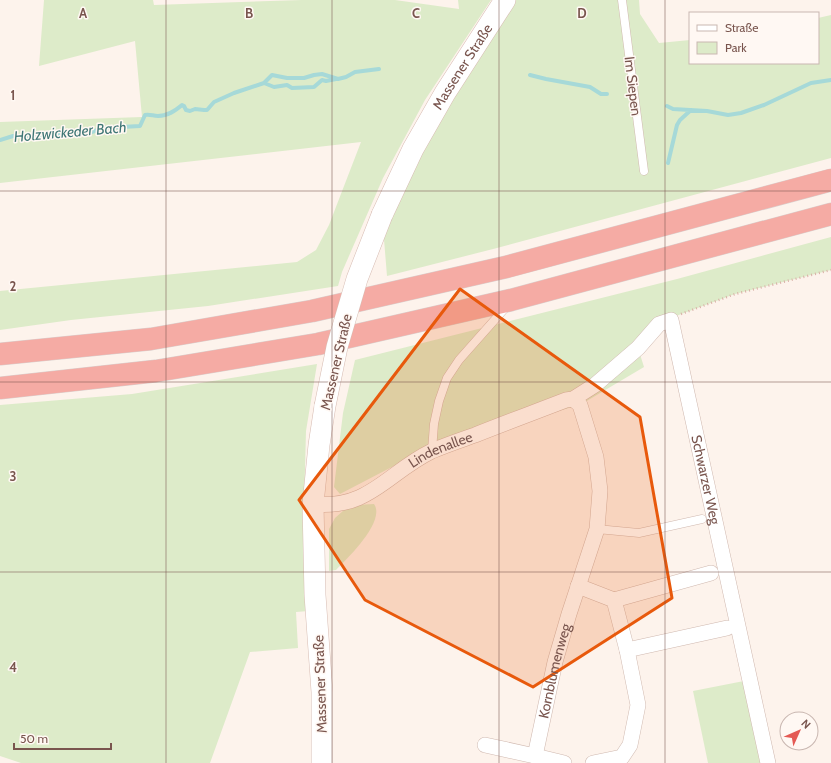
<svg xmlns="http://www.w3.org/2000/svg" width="831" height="763" font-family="Cabin,sans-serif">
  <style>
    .green { fill: #ddebc9 }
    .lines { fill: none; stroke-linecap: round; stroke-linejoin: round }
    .stream { stroke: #a6d9d8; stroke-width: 4 }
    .lane-casing { stroke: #d0b9b0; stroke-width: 9 }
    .street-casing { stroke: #d0b9b0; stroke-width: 16 }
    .secondary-casing { stroke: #d7bcb3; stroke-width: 22 }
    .highway-casing { stroke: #d9cfcd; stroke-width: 23 }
    .path { stroke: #d8b0a6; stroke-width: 2.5; stroke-dasharray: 1 3; stroke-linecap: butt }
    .lane { stroke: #fff; stroke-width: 8 }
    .street { stroke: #fff; stroke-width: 15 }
    .secondary { stroke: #fff; stroke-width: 21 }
    .highway { stroke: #f5aba4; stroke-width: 22 }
    .secondary-bridge-casing { stroke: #d7bcb3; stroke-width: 22; stroke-linecap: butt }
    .secondary-bridge { stroke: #fff; stroke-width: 21 }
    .marked { fill: #e8590c; fill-opacity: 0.2; stroke: #e8590c; stroke-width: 3; stroke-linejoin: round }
    .grid { fill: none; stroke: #79554e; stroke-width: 1; stroke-opacity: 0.55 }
    .labels { text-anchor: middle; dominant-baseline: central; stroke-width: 3; stroke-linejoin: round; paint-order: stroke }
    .street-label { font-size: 14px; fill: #79554e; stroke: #fff8f3 }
    .water-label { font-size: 15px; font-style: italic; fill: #3e7675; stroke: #fff8f3 }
    .grid-label { font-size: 13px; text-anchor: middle; font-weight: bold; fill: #79554e; stroke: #fff8f3; stroke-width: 3; stroke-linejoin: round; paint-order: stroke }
  </style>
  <rect width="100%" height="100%" fill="#fdf3ec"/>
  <path class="green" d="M44 0H153L154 5 302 0H395L459 9 458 0H491L425 100 383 178 342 272 338 286 208 306 71 320 0 330V291L297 262 316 250 329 225 361 142 0 183V122L142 117 135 41 39 66Z
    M505 0H639L640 14 659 43 690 40V63H818V18L831 15V158L497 248 387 276 382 215Z
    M831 237V270L735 294 676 316 638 348 644 367 580 405 436 444 340 494 334 487 343 413 355 360 677 279Z
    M317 364 306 431 304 507 309 611 296 612 298 648 250 652 210 763H21L0 756V405L132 394Z
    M374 504C386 521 348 558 336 570L329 571V529L335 518 344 510 356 505Z
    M749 680 767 763H708L693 691Z"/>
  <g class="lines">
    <path class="stream" d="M530 75 546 79 590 87 601 94H607
      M264 83 274 87 287 85 292 88 314 87 322 80 326 81 336 79
      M667 106 673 109 707 111 728 115 741 113 764 105 811 83 831 80
      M0 140 13 136H47L71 133 86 134 103 128 140 126 145 115C150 114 153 116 158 116 168 116 175 111 182 105L184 106 186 110 190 111 195 109 204 110H207L214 102 234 93 264 83 272 75 287 78H304L314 75 322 74 338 79 346 77 355 72 379 69
      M668 163 677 125 680 120 691 110"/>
    <g class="lane-casing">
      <path id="lane" d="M622 0 644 171
        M432 451 434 424 439 401 447 378 459 360 506 307
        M597 529 639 533 702 519"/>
    </g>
    <g class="street-casing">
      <g id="street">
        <path id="s1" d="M313 504C369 510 388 472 432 451 446 445 461 440 475 435 505 423 535 412 566 400L573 399 595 385 638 348 659 324 671 320 768 763"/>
        <path d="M578 586 614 600 627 650 638 705 630 745 622 757 593 763"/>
        <path d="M614 600 711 573"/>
        <path d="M627 650 727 628"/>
        <path d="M485 745 535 756"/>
        <path id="s2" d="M564 763 535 756 555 662 569 614 597 529 600 491 596 457 580 405 573 399"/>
      </g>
    </g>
    <g class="secondary-casing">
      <g id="secondary">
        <path id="s3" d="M382 215 413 149 445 93 505 0"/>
        <path d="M322 763V692L315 595 313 504 319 445 325 406"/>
      </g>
    </g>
    <g class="highway-casing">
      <path id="highway" d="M0 354 151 339 312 311 506 267 831 180
        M0 388 156 371 318 344 511 300 831 214"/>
    </g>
    <path class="path" d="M681 314 735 294 831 270"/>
    <use href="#lane" class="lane"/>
    <use href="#street" class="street"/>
    <use href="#secondary" class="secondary"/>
    <use href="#highway" class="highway"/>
    <g class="secondary-bridge-casing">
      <path id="secondary-bridge" d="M325 406 337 347 357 279 382 215"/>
    </g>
    <use href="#secondary-bridge" class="secondary-bridge"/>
  </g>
  <path class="marked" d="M460 289 640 417 672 598 533 687 365 600 299 500Z"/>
  <path class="grid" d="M166 0V763M332 0V763M499 0V763M665 0V763M0 191H831M0 382H831M0 572H831"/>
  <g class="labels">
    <g class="street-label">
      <text stroke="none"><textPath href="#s3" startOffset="169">Massener Straße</textPath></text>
      <text transform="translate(633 86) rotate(83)">Im Siepen</text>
      <text transform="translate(336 362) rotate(-77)">Massener Straße</text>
      <text stroke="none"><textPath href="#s1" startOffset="142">Lindenallee</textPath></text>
      <text stroke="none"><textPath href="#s1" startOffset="575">Schwarzer Weg</textPath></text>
      <text stroke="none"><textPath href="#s2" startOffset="117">Kornblumenweg</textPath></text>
      <text transform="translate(320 684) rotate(-92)">Massener Straße</text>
    </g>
    <g class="water-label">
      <text transform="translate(70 132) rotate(-5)">Holzwickeder Bach</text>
    </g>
  </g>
  <g class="grid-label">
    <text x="83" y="18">A</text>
    <text x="249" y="18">B</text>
    <text x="416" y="18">C</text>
    <text x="582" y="18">D</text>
    <text x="13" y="100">1</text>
    <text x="13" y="291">2</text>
    <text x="13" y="481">3</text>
    <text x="13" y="672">4</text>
  </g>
  <rect x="689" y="12" width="130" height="52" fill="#fff8f3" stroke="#c9b7b1"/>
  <rect x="697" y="25" width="20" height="6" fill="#ffffff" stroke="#c9b7b1"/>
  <text x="725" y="32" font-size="12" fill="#79554e">Straße</text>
  <rect x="697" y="42" width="20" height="12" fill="#ddebc9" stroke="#c9b7b1"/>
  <text x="725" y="52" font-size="12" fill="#79554e">Park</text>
  <g transform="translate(799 731) rotate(45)"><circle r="19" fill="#fff8f3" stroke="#c9b7b1"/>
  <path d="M0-3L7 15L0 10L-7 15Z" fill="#e45a54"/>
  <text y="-6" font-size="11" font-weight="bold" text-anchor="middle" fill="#79554e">N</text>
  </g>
  <path d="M14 743v6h97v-6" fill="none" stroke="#79554e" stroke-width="2"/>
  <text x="20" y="743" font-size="12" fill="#79554e" stroke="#fff8f3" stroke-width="3" paint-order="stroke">50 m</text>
</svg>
